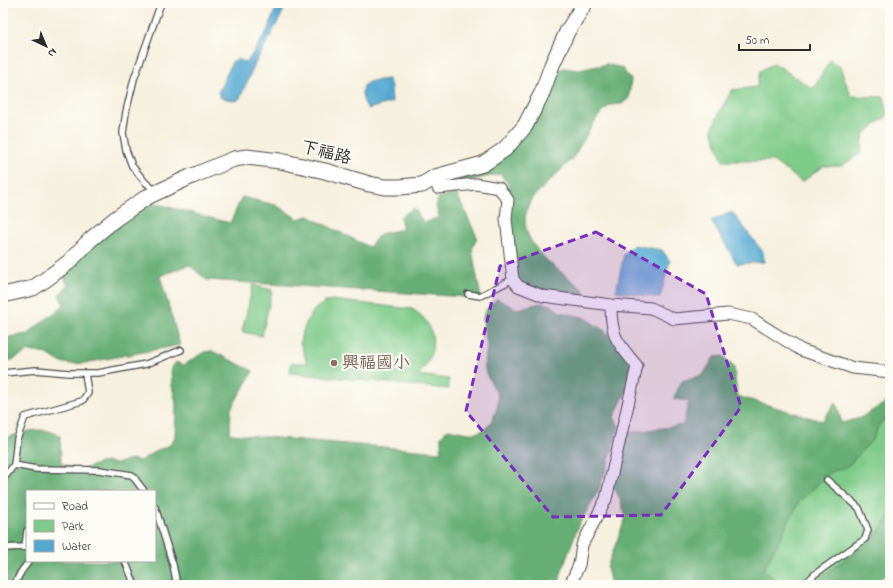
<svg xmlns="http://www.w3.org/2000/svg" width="893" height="588" font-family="'Indie Flower','LXGW WenKai TC',sans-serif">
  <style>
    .green { fill: #7eca88; stroke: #547a5a }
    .forest { fill: #66ae74; stroke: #486c50; fill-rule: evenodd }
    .water { fill: #55a9d1; stroke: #406a7e }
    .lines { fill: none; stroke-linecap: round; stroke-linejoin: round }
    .lane-casing { stroke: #494946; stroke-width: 8 }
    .street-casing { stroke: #494946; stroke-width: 13 }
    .secondary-casing { stroke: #494946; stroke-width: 17 }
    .lane { stroke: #fff; stroke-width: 5.5 }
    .street { stroke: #fff; stroke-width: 11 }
    .secondary { stroke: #fff; stroke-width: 15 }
    .marked { fill: #7b2cbf; fill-opacity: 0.2; stroke: #7b2cbf; stroke-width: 3; stroke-dasharray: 8 5; stroke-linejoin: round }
    .education-dot { fill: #8d6e63; stroke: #fdfcf7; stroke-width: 1.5 }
    .labels { text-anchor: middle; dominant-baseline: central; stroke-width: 4; stroke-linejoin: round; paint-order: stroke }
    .street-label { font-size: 17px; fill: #2b2b2b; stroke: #fdfcf7 }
    .education-label { font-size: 17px; fill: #785e54; stroke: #fdfcf7; text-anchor: start }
  </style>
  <rect width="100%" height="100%" fill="#fdfcf7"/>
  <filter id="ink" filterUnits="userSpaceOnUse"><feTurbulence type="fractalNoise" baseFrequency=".025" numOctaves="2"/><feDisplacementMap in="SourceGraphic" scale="8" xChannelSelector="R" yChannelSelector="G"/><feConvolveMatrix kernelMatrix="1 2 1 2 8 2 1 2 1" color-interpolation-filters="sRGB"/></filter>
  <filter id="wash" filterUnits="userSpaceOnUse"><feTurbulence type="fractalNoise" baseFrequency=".012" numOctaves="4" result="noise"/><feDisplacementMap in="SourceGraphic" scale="16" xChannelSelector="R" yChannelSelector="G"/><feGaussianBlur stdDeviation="0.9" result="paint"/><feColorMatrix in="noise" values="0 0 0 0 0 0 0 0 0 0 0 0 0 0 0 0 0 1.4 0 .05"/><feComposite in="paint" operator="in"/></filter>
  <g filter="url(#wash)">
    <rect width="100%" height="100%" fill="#f6f0de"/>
    <path class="green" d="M830 60 840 67 851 96 884 97 888 115 864 134 861 153 841 166H824L802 182 773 161H723L712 130 720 111 732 90 757 87 760 71 774 63 813 89Z
      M253 285 272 290 262 336 242 332Z
      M332 300 412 309C430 319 437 337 430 357 428 364 422 370 418 375L449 379 448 389 290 373 291 363H307L300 342 302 333 308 319 315 309 324 303Z
      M887 416H890V516C883 526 876 537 866 545 855 554 820 574 815 585H777V581L763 570 799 502 830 472 847 467 872 440 879 425Z"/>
    <path class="forest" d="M607 64 622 68 631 80 629 98 622 104 610 105 597 118 572 159 532 198C507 239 557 268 584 290L581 301 520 290 503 217 509 185 500 174 462 182 458 176 492 163 554 72 564 68 579 70Z
      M456 192 477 237 472 250 481 298 207 280 189 265 160 276 180 345 85 363 70 364 60 362 47 354 29 351 12 360 3 362V338L27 334 64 305 59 295 68 285 58 266 146 201 230 223 242 197 276 205 298 219 308 216 369 247 380 234 403 229 400 217 414 208 424 223 439 217 436 207 438 198Z
      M497 299 517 309 540 303 551 305 560 312 583 317 605 331 629 357 632 369 631 382 614 417 619 427 606 469 598 491 578 526 561 574 559 585H3V439C21 433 43 424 60 436L61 463 75 469H83L100 463 108 462 116 464 131 459 140 461 154 452 170 445 175 437 176 403 172 386 171 368 176 362 184 365 204 352 212 351 253 371 231 409 230 434 441 452V436L448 429C469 433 483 440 494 416 496 411 499 404 498 398 497 388 487 380 485 370 484 362 487 353 487 346 485 322 475 317 497 299ZM27 491H155V561H27Z
      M723 356 734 367 737 396 822 421 836 402 842 423 860 418 890 400V416H887L879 425 872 440 847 467 830 472 799 502 763 570 777 581V585H693L688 580 684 585H611L607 567 626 517 619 497 612 484 628 433 683 425 689 401 673 399 682 381 703 375 714 357Z
      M890 516V573L881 578 870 585H815C820 574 856 554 866 545 876 537 883 526 890 516Z"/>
    <path class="water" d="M278 3H286L281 16 255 64 240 98 237 101 221 98 218 93 232 62 237 59 245 62 248 61 267 31Z
      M388 79 391 86 392 102 368 109C362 101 357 84 372 81 377 80 383 80 388 79Z
      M732 212 763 252 764 262 737 264 711 221Z
      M633 245 662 250 670 261 660 298 616 291 624 254Z"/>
  </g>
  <g filter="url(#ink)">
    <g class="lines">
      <g class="lane-casing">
        <path id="lane" d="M157 192 145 182 132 166 126 150 123 133 126 112 134 79 161 3
          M468 294 480 296 513 279
          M3 373 36 370 69 373H98L146 364 181 350
          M14 465 36 469 99 470 132 475 144 491
          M3 478H4L14 465 17 439 25 417 82 401 88 393 85 373
          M155 507 173 565 177 585
          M25 547 27 531
          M3 548 25 547 27 548
          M125 561 135 585
          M14 585 21 572 29 561
          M804 585 815 574 865 539 868 530 859 508 827 480"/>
      </g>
      <g class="street-casing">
        <path id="street" d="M435 177 438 188 476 184 499 188 508 200 506 219 513 279 518 286 543 296 611 305 651 308 674 319 728 314 752 319 801 350 853 368 890 372
          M570 585 579 565 582 545 606 499 637 366C617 342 611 337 611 305"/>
      </g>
      <g class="secondary-casing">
        <path id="secondary" d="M3 295 33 288 45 280 69 262 90 240 115 219 147 197 190 177 234 159 247 157 280 161 325 171 369 184 385 187H400L422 185 435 177 483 164 505 149 525 126 542 93 552 65 567 32 585 3"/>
      </g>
      <use href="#lane" class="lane"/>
      <use href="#street" class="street"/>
      <use href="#secondary" class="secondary"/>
    </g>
  </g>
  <path class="marked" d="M596 232 706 294 741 407 661 515 553 517 466 411 500 266Z"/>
  <circle class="education-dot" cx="334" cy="363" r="4"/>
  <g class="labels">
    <g class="street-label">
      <text transform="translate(326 153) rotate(14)">下福路</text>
    </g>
    <g class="education-label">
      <text x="342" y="363">興福國小</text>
    </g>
  </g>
  <rect width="893" height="588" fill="none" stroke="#fdfcf7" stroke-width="16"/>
  <rect x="26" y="490" width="130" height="72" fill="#fdfcf7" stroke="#a9a8a5"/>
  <rect x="34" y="503" width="20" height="6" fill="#ffffff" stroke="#a9a8a5"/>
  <text x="62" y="510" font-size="12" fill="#2b2b2b">Road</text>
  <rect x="34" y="520" width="20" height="12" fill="#7eca88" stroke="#a9a8a5"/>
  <text x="62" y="530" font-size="12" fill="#2b2b2b">Park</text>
  <rect x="34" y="540" width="20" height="12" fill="#55a9d1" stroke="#a9a8a5"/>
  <text x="62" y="550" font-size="12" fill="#2b2b2b">Water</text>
  <g transform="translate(46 46) rotate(136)" stroke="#fdfcf7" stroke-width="3" paint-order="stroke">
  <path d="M0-3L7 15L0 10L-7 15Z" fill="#2b2b2b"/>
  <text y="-6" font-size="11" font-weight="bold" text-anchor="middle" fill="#2b2b2b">N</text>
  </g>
  <path d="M739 44v6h71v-6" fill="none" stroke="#2b2b2b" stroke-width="2"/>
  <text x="745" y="44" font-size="12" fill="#2b2b2b" stroke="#fdfcf7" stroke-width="3" paint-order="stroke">50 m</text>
</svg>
